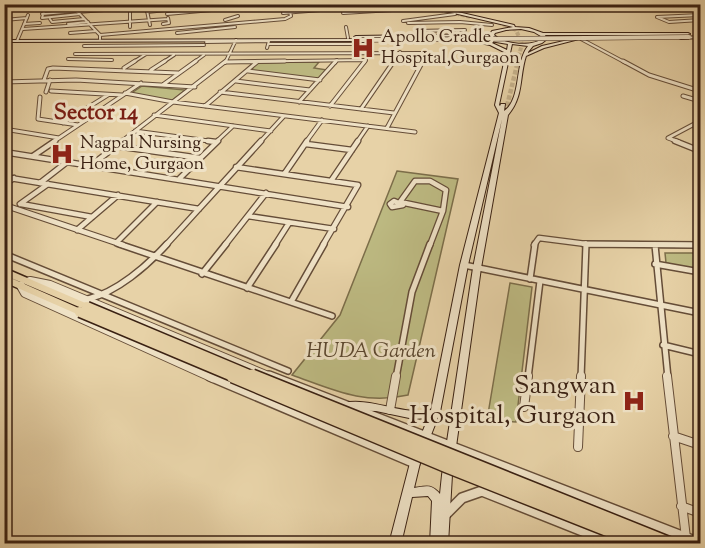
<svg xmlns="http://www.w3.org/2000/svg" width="705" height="548" font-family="'Sorts Mill Goudy',serif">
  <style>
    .green { fill: #bdba82; stroke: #7c6e4a; stroke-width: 1.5 }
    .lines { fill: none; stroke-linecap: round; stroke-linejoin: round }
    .secondary-tunnel-far1 { stroke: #c4af89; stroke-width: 4; stroke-dasharray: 4 1.5; stroke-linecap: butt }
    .secondary-tunnel { stroke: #c4af89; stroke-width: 4.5; stroke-dasharray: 4.5 2; stroke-linecap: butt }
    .minor-far4-casing { stroke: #654d38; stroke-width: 4 }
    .minor-far3-casing { stroke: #654d38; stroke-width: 5 }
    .minor-far2-casing { stroke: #654d38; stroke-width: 7 }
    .minor-far1-casing { stroke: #654d38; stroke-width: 8 }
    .minor-casing { stroke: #654d38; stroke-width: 10 }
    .tertiary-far1-casing { stroke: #654d38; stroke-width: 10 }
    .tertiary-casing { stroke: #654d38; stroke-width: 12 }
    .secondary-casing { stroke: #3a2113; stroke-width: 2 }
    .primary-casing { stroke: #3a2113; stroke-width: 3 }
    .minor-far4 { stroke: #efe2c6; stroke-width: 2 }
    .minor-far3 { stroke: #efe2c6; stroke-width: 3 }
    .minor-far2 { stroke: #efe2c6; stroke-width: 4.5 }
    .minor-far1 { stroke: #efe2c6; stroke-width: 5 }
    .minor { stroke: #efe2c6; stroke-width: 8 }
    .tertiary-far1 { stroke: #efe2c6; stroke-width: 8 }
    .tertiary { stroke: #efe2c6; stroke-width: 9 }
    .secondary { fill: #efe2c6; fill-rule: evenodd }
    .primary { fill: #e7d2a7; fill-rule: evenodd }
    .secondary-bridge-casing { stroke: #3a2113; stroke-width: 5; stroke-linecap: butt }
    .primary-bridge-far1-casing { stroke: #3a2113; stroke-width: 13; stroke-linecap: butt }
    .primary-bridge-casing { stroke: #3a2113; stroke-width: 16; stroke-linecap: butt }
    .secondary-bridge { stroke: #efe2c6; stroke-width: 4 }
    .primary-bridge-far1 { stroke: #e7d2a7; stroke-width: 10 }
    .primary-bridge { stroke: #e7d2a7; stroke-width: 13 }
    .labels { text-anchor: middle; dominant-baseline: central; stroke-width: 6; stroke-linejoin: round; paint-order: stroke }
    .far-poi-label { font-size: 18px; fill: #3a2113; stroke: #efe2c6; text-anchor: start }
    .park-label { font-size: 21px; font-style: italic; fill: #5b472f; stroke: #efe2c6 }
    .far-district-label { font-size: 22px; font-weight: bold; fill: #7a1f14; stroke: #efe2c6 }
    .near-poi-label { font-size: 26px; fill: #3a2113; stroke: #efe2c6; text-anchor: end }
  </style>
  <rect width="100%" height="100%" fill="#e7d2a7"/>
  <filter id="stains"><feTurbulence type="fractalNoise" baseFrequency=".00333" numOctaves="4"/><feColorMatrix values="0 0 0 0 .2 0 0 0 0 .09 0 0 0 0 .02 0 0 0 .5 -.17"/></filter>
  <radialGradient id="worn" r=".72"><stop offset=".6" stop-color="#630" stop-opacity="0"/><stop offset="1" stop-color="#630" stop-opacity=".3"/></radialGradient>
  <path class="green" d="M293 62H319L314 68 327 70 318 79 251 71 256 63Z
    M142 86 185 90 171 101 130 94Z
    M397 171 458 179 408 395C363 405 334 390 292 375L340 315Z
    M665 253H700V270L666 263Z
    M510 283 532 287 516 422 487 420Z"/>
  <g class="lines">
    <path class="secondary-tunnel-far1" d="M434 9 471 17
      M498 22 516 30 522 44 517 63"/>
    <path class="secondary-tunnel" d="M507 106 518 61"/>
    <g class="minor-far4-casing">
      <path id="minor-far4" d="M46 4 42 18 80 14
        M70 4 100 35V39
        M146 6 150 25
        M4 8 6 4
        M30 8 31 4
        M166 8 206 4
        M17 9 19 4
        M278 9 315 7
        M43 10 72 8
        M77 12 146 7
        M130 12V27
        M147 12 166 10
        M283 13 396 4
        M343 13 425 8
        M42 14 76 11
        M167 14 223 9
        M657 17 669 22 700 20
        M657 17 700 15
        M50 19 52 22 84 19
        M4 20 27 18
        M225 20 238 16
        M403 21 455 14
        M408 23 460 22 492 25
        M24 24 40 23
        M68 24 88 22
        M163 24 169 23 168 18
        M346 27 348 38
        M23 29 168 19
        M416 31 465 30
        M70 33 96 31
        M177 33 235 27
        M100 35 285 19 291 16 290 12
        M581 39 626 63
        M17 41 28 15
        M206 42 269 41 267 48
        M269 44H366
        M84 46 204 45
        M75 54 427 53 422 63
        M68 59 112 60
        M226 62 366 60
        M132 63 146 54
        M162 63 174 55
        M193 63 204 55
        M225 63 236 40
        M335 63 337 60
        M364 63 366 60
        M393 63 400 52"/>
    </g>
    <g class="minor-far3-casing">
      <path id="minor-far3" d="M623 61 649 75 700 91
        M226 62 285 61
        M124 68 135 61
        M151 70 165 61
        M248 71 320 80
        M44 80 48 69 53 68 178 73
        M236 81 310 90
        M4 82 76 80 195 87
        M164 84 196 61
        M51 91 122 95
        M46 92 50 80
        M220 92 394 113
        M125 93 173 102 415 132
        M683 96 700 101
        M40 97 38 119 78 125
        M299 102 336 61
        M205 106 257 62
        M330 106 365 61
        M361 109 394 61
        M154 115 271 131
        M63 123 108 95
        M387 128 423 61
        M4 129 59 138
        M135 131 216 142
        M53 142 141 83
        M121 142 226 61
        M216 142 233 126
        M260 142 284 116
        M306 142 322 120
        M357 142 368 126
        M679 142 668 138 700 121"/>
    </g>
    <g class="minor-far2-casing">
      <path id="minor-far2" d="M208 141 216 142
        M675 141 700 151
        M306 144 352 150
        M116 146 200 158
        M4 152 348 207
        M33 156 55 141
        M155 162 191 168
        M90 166 123 141
        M236 167 358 185 323 245
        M285 173 307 141
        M4 177 199 209
        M180 178 218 141
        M331 181 358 141
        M40 183 67 162
        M4 185 14 178
        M394 201 403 205 392 207 390 204Z
        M400 202 443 211
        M400 202 415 181H430L446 190 443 211
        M20 204 48 184
        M21 204 92 217
        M4 205 123 245
        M248 216 334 229
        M77 230 118 195
        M116 243 157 202
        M166 245 261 141
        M225 245 266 193
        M275 245 289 223
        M430 245 443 211
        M534 245 539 238 586 244 700 245"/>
    </g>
    <g class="minor-far1-casing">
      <path id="minor-far1" d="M119 244 332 316
        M584 244 700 245
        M655 245 668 378
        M4 254 288 371
        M655 264 700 272
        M464 265 700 313
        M202 274 226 244
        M530 279 535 244
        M247 288 276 244
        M88 299C117 292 147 266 167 244
        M291 302 324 244
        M663 345 700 354
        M396 378 412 292 430 244
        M528 378 540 281
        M581 378 586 244"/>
    </g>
    <g class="minor-casing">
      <path id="minor" d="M667 376 686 538
        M524 407 528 376
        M390 410 396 376
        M673 436 700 445
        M578 447 581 376
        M681 506 700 513"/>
    </g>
    <g class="tertiary-far1-casing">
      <path id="tertiary-far1" d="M30 281 50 285 273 378
        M21 286 25 293 213 378"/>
    </g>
    <g class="tertiary-casing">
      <path id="tertiary" d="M210 376 415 463
        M269 376 700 543
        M446 514 462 498 482 491 615 544"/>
    </g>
    <g class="secondary-casing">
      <path id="secondary" d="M415 4H423L514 25 515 27 529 28 543 33H688L690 34 688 35H545L547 39 542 43 533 46 528 52V53L542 46 577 38 579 39 544 48 526 56C519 78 524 96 508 115L481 268 452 475 448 544H430L432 501 428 496 412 497 401 544H389L410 463 428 418 414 419 376 411 346 410 343 409 341 406 343 403C373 397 402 416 431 410L460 265 499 113 495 105 506 53 490 45 465 40 467 39 492 43 507 50 508 44 490 41V39H494L491 36 356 38 354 37 356 36 490 34 492 31 513 27ZM521 29 534 32 544 38C532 47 505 45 494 35L495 33 506 30ZM512 44 528 46C514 64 522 99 504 111L505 104H501L500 106 499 105ZM502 119 473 268 442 475 440 494C431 484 427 486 414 488L420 463 440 412 468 265Z
        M700 36V38L681 39 679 38 681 37Z
        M361 39 362 40 360 41 4 42V40Z"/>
    </g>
    <g class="primary-casing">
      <path id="primary" d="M4 268 90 305 92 307 87 310 84 309 4 275Z
        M4 275 83 310 85 312 83 314H77L4 282Z"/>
    </g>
    <use href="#minor-far4" class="minor-far4"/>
    <use href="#minor-far3" class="minor-far3"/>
    <use href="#minor-far2" class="minor-far2"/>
    <use href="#minor-far1" class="minor-far1"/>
    <use href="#minor" class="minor"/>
    <use href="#tertiary-far1" class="tertiary-far1"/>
    <use href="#tertiary" class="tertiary"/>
    <use href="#secondary" class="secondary"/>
    <use href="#primary" class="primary"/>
    <g class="secondary-bridge-casing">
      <path id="secondary-bridge" d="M360 40 689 37"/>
    </g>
    <g class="primary-bridge-far1-casing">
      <path id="primary-bridge-far1" d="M87 307 256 378
        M80 312 237 378"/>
    </g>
    <g class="primary-bridge-casing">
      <path id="primary-bridge" d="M233 376 447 466 644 544
        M252 376 670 544"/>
    </g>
    <use href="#secondary-bridge" class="secondary-bridge"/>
    <use href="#primary-bridge-far1" class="primary-bridge-far1"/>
    <use href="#primary-bridge" class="primary-bridge"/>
  </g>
  <defs>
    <g id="hospital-bare" transform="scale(1.8)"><path d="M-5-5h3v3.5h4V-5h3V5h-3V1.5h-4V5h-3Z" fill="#8f2418" stroke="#efe2c6" stroke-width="2.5" paint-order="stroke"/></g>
  </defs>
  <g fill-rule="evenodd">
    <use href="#hospital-bare" x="363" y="48"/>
    <use href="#hospital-bare" x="62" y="154"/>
    <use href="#hospital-bare" x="634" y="401"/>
  </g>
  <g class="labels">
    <g class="far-poi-label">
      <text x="381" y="38">Apollo Cradle<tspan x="381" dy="21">Hospital,Gurgaon</tspan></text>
      <text x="80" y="144">Nagpal Nursing<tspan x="80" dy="21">Home, Gurgaon</tspan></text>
    </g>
    <g class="park-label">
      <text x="371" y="352">HUDA Garden</text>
    </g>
    <g class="far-district-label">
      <text x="96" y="114">Sector 14</text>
    </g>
    <g class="near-poi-label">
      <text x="616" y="386">Sangwan<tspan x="616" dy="30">Hospital, Gurgaon</tspan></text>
    </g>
  </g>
  <rect width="705" height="548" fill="none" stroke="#e7d2a7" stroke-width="24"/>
  <rect x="6" y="6" width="693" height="536" fill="none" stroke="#3a2113" stroke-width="3"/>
  <rect x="12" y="12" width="681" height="524" fill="none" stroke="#3a2113" stroke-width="1.5"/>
  <rect width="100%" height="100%" filter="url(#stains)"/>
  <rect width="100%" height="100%" fill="url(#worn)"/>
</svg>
